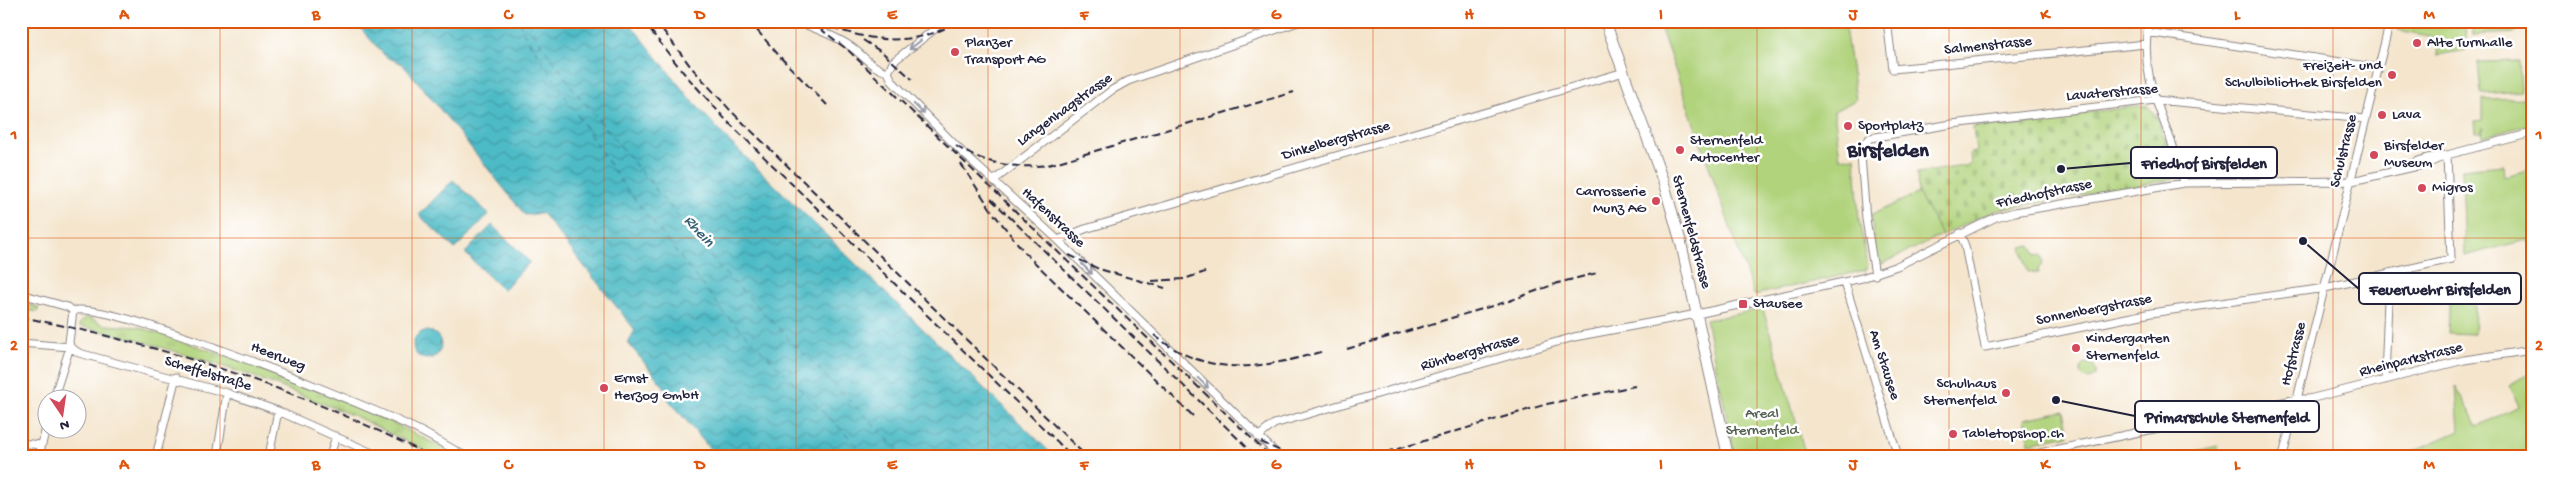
<svg xmlns="http://www.w3.org/2000/svg" width="2553" height="477" font-family="'Gochi Hand',sans-serif">
  <style>
    .grass { fill: url(#grass-tufts); stroke: #6a7a5b }
    .cemetery { fill: url(#cemetery-stones); stroke: #6a7a5b }
    .green { fill: #b1d37b; stroke: #6a7a5b }
    .water { fill: url(#water-waves); stroke: #386e80 }
    .lines { fill: none; stroke-linecap: round; stroke-linejoin: round }
    .ferry { stroke: #335f73; stroke-width: 1; stroke-dasharray: 6 5; stroke-linecap: butt }
    .street-casing { stroke: #8b8484; stroke-width: 9 }
    .secondary-casing { stroke: #8b8484; stroke-width: 12 }
    .street { stroke: #fff; stroke-width: 7 }
    .secondary { stroke: #fff; stroke-width: 10 }
    .rail { stroke: #22223b; stroke-width: 2; stroke-dasharray: 8 4; stroke-linecap: butt }
    .oneway { stroke: #9c9ca7 }
    .grid { fill: none; stroke: #de560e; stroke-width: 1; stroke-opacity: 0.55 }
    .poi-dot { fill: #d1495b; stroke: #fff; stroke-width: 2 }
    .labels { text-anchor: middle; dominant-baseline: central; stroke-width: 5; stroke-linejoin: round; paint-order: stroke }
    .poi-label { font-size: 15px; fill: #22223b; stroke: #fff; text-anchor: start }
    .street-label { font-size: 15px; fill: #22223b; stroke: #fff }
    .park-label { font-size: 15px; fill: #546051; stroke: #fff }
    .water-label { font-size: 16px; font-style: italic; fill: #335f73; stroke: #fff }
    .district-label { font-size: 20px; font-weight: bold; fill: #22223b; stroke: #fff }
    .leader { fill: none; stroke: #22223b; stroke-width: 2 }
    .callout-dot { fill: #22223b; stroke: #fff; stroke-width: 2 }
    .callout { fill: #fff; stroke: #22223b; stroke-width: 2 }
    .callout-label { font-size: 16px; text-anchor: middle; font-weight: bold; fill: #22223b }
    .neatline { fill: none; stroke: #de560e; stroke-width: 2 }
    .grid-label { font-size: 16px; text-anchor: middle; font-weight: bold; fill: #de560e }
  </style>
  <defs>
    <pattern id="grass-tufts" width="24" height="20" patternUnits="userSpaceOnUse" patternTransform="scale(1.25)"><rect width="24" height="20" fill="#b1d37b"/><path d="M3 7l-1-3M5 7V3M7 7l1-3M15 17l-1-3M17 17v-4M19 17l1-3" fill="none" stroke="#98b56b"/></pattern>
    <pattern id="cemetery-stones" width="16" height="16" patternUnits="userSpaceOnUse" patternTransform="scale(1.25)"><rect width="16" height="16" fill="#b1d37b"/><path d="M2 7V4a2 2 0 0 1 4 0v3zM10 15v-3a2 2 0 0 1 4 0v3z" fill="#98b56b"/></pattern>
    <pattern id="water-waves" width="16" height="10" patternUnits="userSpaceOnUse" patternTransform="scale(1.25)"><rect width="16" height="10" fill="#4dbbc6"/><path d="M0 5q4-4 8 0t8 0" fill="none" stroke="#4098a2"/></pattern>
  </defs>
  <rect width="100%" height="100%" fill="#fff"/>
  <filter id="ink" filterUnits="userSpaceOnUse"><feTurbulence type="fractalNoise" baseFrequency=".02" numOctaves="2"/><feDisplacementMap in="SourceGraphic" scale="10" xChannelSelector="R" yChannelSelector="G"/><feConvolveMatrix kernelMatrix="1 2 1 2 8 2 1 2 1" color-interpolation-filters="sRGB"/></filter>
  <filter id="wash" filterUnits="userSpaceOnUse"><feTurbulence type="fractalNoise" baseFrequency=".0096" numOctaves="4" result="noise"/><feDisplacementMap in="SourceGraphic" scale="20" xChannelSelector="R" yChannelSelector="G"/><feGaussianBlur stdDeviation="1.12" result="paint"/><feColorMatrix in="noise" values="0 0 0 0 0 0 0 0 0 0 0 0 0 0 0 0 0 1.4 0 .05"/><feComposite in="paint" operator="in"/></filter>
  <g filter="url(#wash)">
    <rect width="100%" height="100%" fill="#f4e5cc"/>
    <path class="grass" d="M21 301 39 308 37 312 21 309Z
      M87 317 105 325 139 327 284 375 356 405 460 456H436L357 417 250 375 132 338 79 326 80 322Z"/>
    <path class="cemetery" d="M2147 105 2156 116 2176 170 2177 175 2174 179 2018 206 1992 212 1942 235 1918 193 1917 173 1971 165 1970 153 1976 152 1973 127Z"/>
    <path class="green" d="M1658 21H1844L1856 100 1834 111 1840 158 1855 157 1859 220 1868 266 1866 270 1754 295Z
      M2400 21H2466L2467 50 2437 55 2438 38 2398 30Z
      M2473 21H2519L2516 33 2473 35Z
      M2519 61 2521 91 2481 94 2478 62Z
      M2532 98V124L2483 137 2482 127V133H2476L2475 121 2482 120V99Z
      M2503 165 2504 176 2528 170 2530 182H2532V242L2528 243 2526 240 2465 256 2462 169Z
      M1918 193 1942 235 1882 264H1877L1871 215Z
      M2031 245 2036 256 2041 255 2043 263 2038 269 2039 273 2028 272 2021 247Z
      M2450 284 2476 285 2474 334 2448 333Z
      M1763 309 1806 456H1735L1706 320Z
      M2080 371a8 8 0 1 1 16 0a8 8 0 1 1-16 0Z
      M2532 373V456H2402L2459 431 2456 386 2478 426 2519 406 2508 385Z
      M2064 411 2069 435 2029 443 2024 419Z
      M2218 446 2220 456H2191V452Z"/>
    <path class="water" d="M354 21H628L687 95 727 139 1054 456H716L668 399 671 395 628 343 635 330 542 213 525 215 423 88 401 63 386 57Z
      M453 180 489 214 455 249 419 215Z
      M492 225 530 262 503 290 465 253Z
      M413 345a14 14 0 1 1 28 0a14 14 0 1 1-28 0Z"/>
    <g class="lines">
      <path class="ferry" d="M519 21 524 33 621 182 726 315 868 456
        M530 21 534 34 575 91 719 267 904 456"/>
    </g>
  </g>
  <g filter="url(#ink)">
    <g class="lines">
      <g class="street-casing">
        <path id="street" d="M797 21C815 29 834 35 850 46 863 55 873 69 888 72
          M1887 21 1893 69 2146 44
          M2149 21C2136 83 2172 126 2184 183
          M2147 32 2379 68
          M888 72 892 81 963 153 1058 240 1279 456
          M888 72 894 61 945 21
          M2393 170 2427 158 2447 155 2532 133
          M993 181 1112 90 1128 81 1301 21
          M1960 233 1965 246 1985 347 2151 313 2325 288 2451 259 2447 155
          M1058 240 1085 229 1624 72
          M1875 275 1866 219 1861 156 1862 146 1870 138 1952 124 2155 100 2366 119
          M1845 283 1898 456
          M21 294 68 307 73 311
          M73 311C106 298 374 408 418 430 434 438 449 447 465 456
          M21 343 70 347 79 353 227 393 278 411 379 456
          M70 347 69 342 73 311
          M2385 380 2389 273
          M53 400 70 347
          M1258 437 1274 424 1574 337 1697 314 1862 278 1897 266 1996 217 2015 212 2184 183 2352 181 2427 164 2447 155
          M21 443 41 445
          M39 456 48 420
          M156 456 176 377
          M217 456 227 393
          M269 456 278 411
          M330 456 336 436
          M2025 456 2297 399H2309L2464 360 2532 350
          M2283 456 2390 21"/>
      </g>
      <g class="secondary-casing">
        <path id="secondary" d="M1605 21 1664 184 1681 243 1728 456"/>
      </g>
      <use href="#street" class="street"/>
      <use href="#secondary" class="secondary"/>
      <path class="rail" d="M643 21 683 72 726 120 1072 456
        M656 21 691 67 731 111 1086 456
        M749 21 782 59 827 105
        M810 21 848 50 1270 456
        M832 27C874 43 919 46 958 21
        M863 40 883 53 912 79
        M956 146C984 164 1015 169 1048 165L1294 92
        M961 164 994 214 1026 254 1193 416
        M991 199 1256 456
        M1069 255 1099 269 1165 288
        M1152 281 1184 279 1205 272
        M21 317C164 345 300 389 430 456
        M1154 335C1209 379 1261 369 1324 351
        M1347 349 1509 301 1558 283 1597 273
        M1261 442 1291 456
        M1374 456 1547 404 1635 386"/>
    </g>
    <defs><path id="oneway-shaft" d="M-6 0H5M1.5-3L5.5 0L1.5 3" fill="none" stroke-width="1.6" stroke-linecap="round" stroke-linejoin="round" transform="scale(1.25)"/></defs>
    <g class="oneway">
      <use href="#oneway-shaft" transform="translate(915 45) rotate(142)"/>
      <use href="#oneway-shaft" transform="translate(919 109) rotate(45)"/>
      <use href="#oneway-shaft" transform="translate(1087 269) rotate(45)"/>
      <use href="#oneway-shaft" transform="translate(1203 383) rotate(44)"/>
    </g>
  </g>
  <path class="grid" d="M220 21V456M412 21V456M604 21V456M796 21V456M988 21V456M1180 21V456M1373 21V456M1565 21V456M1757 21V456M1949 21V456M2141 21V456M2333 21V456M21 238H2532"/>
  <g class="poi-dot">
    <circle cx="2417" cy="43" r="5"/>
    <circle cx="955" cy="52" r="5"/>
    <circle cx="2392" cy="75" r="5"/>
    <circle cx="2382" cy="115" r="5"/>
    <circle cx="1848" cy="126" r="5"/>
    <circle cx="1680" cy="150" r="5"/>
    <circle cx="2374" cy="155" r="5"/>
    <circle cx="2422" cy="188" r="5"/>
    <circle cx="1656" cy="201" r="5"/>
    <rect x="1738" y="299" width="10" height="10" rx="2.5"/>
    <circle cx="2076" cy="348" r="5"/>
    <circle cx="604" cy="388" r="5"/>
    <circle cx="2006" cy="393" r="5"/>
    <circle cx="1953" cy="434" r="5"/>
  </g>
  <g class="labels">
    <g class="poi-label">
      <text x="965" y="43">Planzer<tspan x="965" dy="17">Transport AG</tspan></text>
      <text x="2427" y="43">Alte Turnhalle</text>
      <text x="2382" y="66" text-anchor="end">Freizeit- und<tspan x="2382" dy="17">Schulbibliothek Birsfelden</tspan></text>
      <text x="2392" y="115">Lava</text>
      <text x="1858" y="126">Sportplatz</text>
      <text x="1690" y="141">Sternenfeld<tspan x="1690" dy="17">Autocenter</tspan></text>
      <text x="2384" y="146">Birsfelder<tspan x="2384" dy="17">Museum</tspan></text>
      <text x="2432" y="188">Migros</text>
      <text x="1646" y="192" text-anchor="end">Carrosserie<tspan x="1646" dy="17">Munz AG</tspan></text>
      <text x="1753" y="304">Stausee</text>
      <text x="2086" y="339">Kindergarten<tspan x="2086" dy="17">Sternenfeld</tspan></text>
      <text x="614" y="379">Ernst<tspan x="614" dy="17">Herzog GmbH</tspan></text>
      <text x="1996" y="384" text-anchor="end">Schulhaus<tspan x="1996" dy="17">Sternenfeld</tspan></text>
      <text x="1963" y="434">Tabletopshop.ch</text>
    </g>
    <g class="street-label">
      <text transform="translate(1988 46) rotate(-6)">Salmenstrasse</text>
      <text transform="translate(2112 93) rotate(-5)">Lavaterstrasse</text>
      <text transform="translate(1065 110) rotate(-36)">Langenhagstrasse</text>
      <text transform="translate(1336 141) rotate(-16)">Dinkelbergstrasse</text>
      <text transform="translate(2344 151) rotate(-76)">Schulstrasse</text>
      <text transform="translate(2044 194) rotate(-12)">Friedhofstrasse</text>
      <text transform="translate(1053 218) rotate(43)">Hafenstrasse</text>
      <text transform="translate(1691 232) rotate(75)">Sternenfeldstrasse</text>
      <text transform="translate(2094 310) rotate(-11)">Sonnenbergstrasse</text>
      <text transform="translate(1470 353) rotate(-16)">Rührbergstrasse</text>
      <text transform="translate(2294 354) rotate(-76)">Hofstrasse</text>
      <text transform="translate(278 357) rotate(21)">Heerweg</text>
      <text transform="translate(2411 360) rotate(-14)">Rheinparkstrasse</text>
      <text transform="translate(1884 365) rotate(72)">Am Stausee</text>
      <text transform="translate(208 374) rotate(17)">Scheffelstraße</text>
    </g>
    <g class="park-label">
      <text x="1762" y="414">Areal<tspan x="1762" dy="17">Sternenfeld</tspan></text>
    </g>
    <g class="water-label">
      <text transform="translate(698 232) rotate(48)">Rhein</text>
    </g>
    <g class="district-label">
      <text x="1888" y="152">Birsfelden</text>
    </g>
  </g>
  <path class="leader" d="M2061 169L2131 163M2303 241L2359 289M2056 400L2135 416"/>
  <g class="callout-dot">
    <circle cx="2061" cy="169" r="5"/>
    <circle cx="2303" cy="241" r="5"/>
    <circle cx="2056" cy="400" r="5"/>
  </g>
  <g class="callout">
    <rect x="2131" y="147" width="146" height="31" rx="5"/>
    <rect x="2359" y="273" width="162" height="31" rx="5"/>
    <rect x="2135" y="401" width="184" height="31" rx="5"/>
  </g>
  <g class="callout-label">
    <text x="2204" y="168">Friedhof Birsfelden</text>
    <text x="2440" y="294">Feuerwehr Birsfelden</text>
    <text x="2227" y="422">Primarschule Sternenfeld</text>
  </g>
  <rect width="2553" height="477" fill="none" stroke="#fff" stroke-width="55"/>
  <g transform="translate(62 414) rotate(167)"><circle r="24" fill="#ffffff" stroke="#a7a7b1"/>
  <path d="M0-4L9 19L0 12L-9 19Z" fill="#d1495b"/>
  <text y="-8" font-size="14" font-weight="bold" text-anchor="middle" fill="#22223b">N</text>
  </g>
  <rect x="28" y="28" width="2498" height="422" class="neatline"/>
  <g class="grid-label">
    <text x="124" y="19">A</text>
    <text x="316" y="19">B</text>
    <text x="508" y="19">C</text>
    <text x="700" y="19">D</text>
    <text x="892" y="19">E</text>
    <text x="1084" y="19">F</text>
    <text x="1276" y="19">G</text>
    <text x="1469" y="19">H</text>
    <text x="1661" y="19">I</text>
    <text x="1853" y="19">J</text>
    <text x="2045" y="19">K</text>
    <text x="2237" y="19">L</text>
    <text x="2429" y="19">M</text>
    <text x="14" y="139">1</text>
    <text x="2539" y="139">1</text>
    <text x="14" y="350">2</text>
    <text x="2539" y="350">2</text>
    <text x="124" y="469">A</text>
    <text x="316" y="469">B</text>
    <text x="508" y="469">C</text>
    <text x="700" y="469">D</text>
    <text x="892" y="469">E</text>
    <text x="1084" y="469">F</text>
    <text x="1276" y="469">G</text>
    <text x="1469" y="469">H</text>
    <text x="1661" y="469">I</text>
    <text x="1853" y="469">J</text>
    <text x="2045" y="469">K</text>
    <text x="2237" y="469">L</text>
    <text x="2429" y="469">M</text>
  </g>
</svg>
